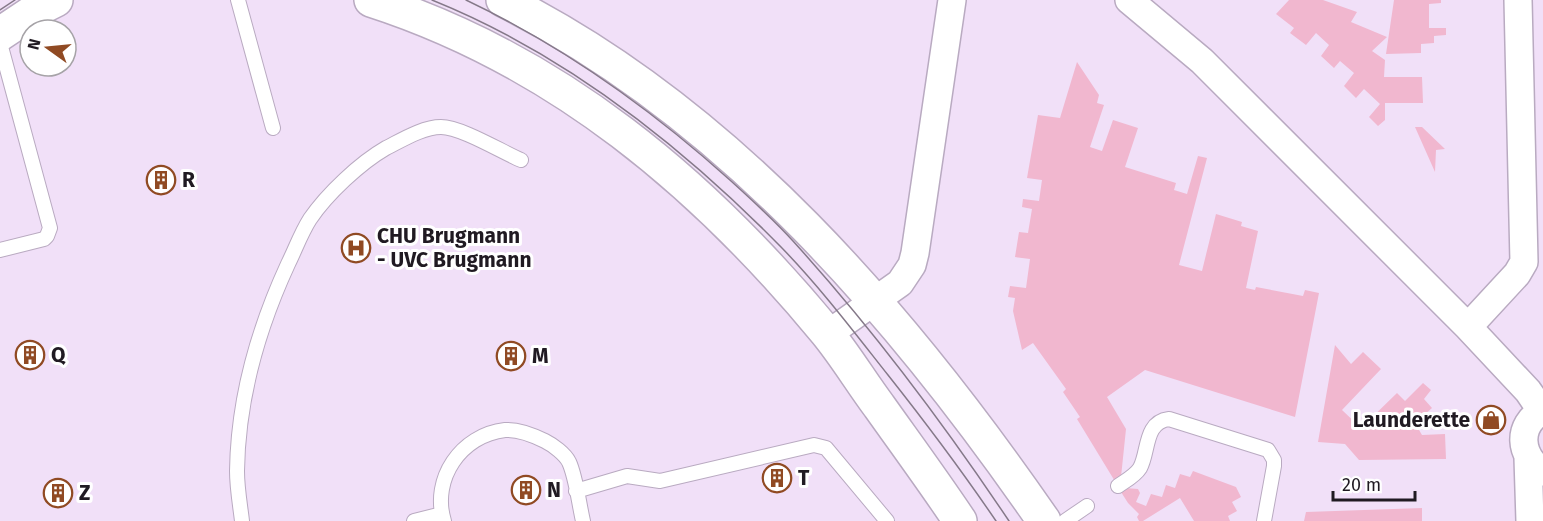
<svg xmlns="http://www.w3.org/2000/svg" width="1543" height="521" font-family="'Fira Sans',sans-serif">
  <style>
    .green { fill: #f1b7cf }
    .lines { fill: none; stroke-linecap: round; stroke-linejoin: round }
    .service-casing { stroke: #b9aac1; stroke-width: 16 }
    .minor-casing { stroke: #b9aac1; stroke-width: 30 }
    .tertiary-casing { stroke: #b9aac1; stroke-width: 36 }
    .service { stroke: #fff; stroke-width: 14 }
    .minor { stroke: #fff; stroke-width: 27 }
    .tertiary { stroke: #fff; stroke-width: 33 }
    .tram { stroke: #857989; stroke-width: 1.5 }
    .labels { text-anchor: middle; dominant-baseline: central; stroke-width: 6; stroke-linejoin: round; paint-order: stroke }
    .poi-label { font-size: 21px; font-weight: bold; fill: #201a22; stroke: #fff; text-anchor: start }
  </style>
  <rect width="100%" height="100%" fill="#f1e0f8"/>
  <path class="green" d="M1289 0H1323L1357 12 1351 22 1387 37 1372 51 1385 60 1384 77H1422L1423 103H1385V120L1378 126 1369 117 1380 104 1364 89 1356 98 1344 86 1354 73 1340 61 1334 68 1321 56 1329 45 1316 33 1306 45 1290 33 1294 28 1276 14Z
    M1394 0H1441V3L1429 4V28H1446V35L1434 36V43L1421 44V53L1386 54Z
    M1077 62 1099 95 1097 103 1104 105 1090 147 1102 151 1113 120 1138 128 1125 167 1176 183 1174 190 1187 194 1198 156 1207 158 1179 265 1202 271 1216 214 1242 222 1241 226 1258 231 1246 288 1255 290 1256 287 1303 296 1305 290 1319 293 1295 417 1145 370 1107 397 1126 429 1121 477 1116 483 1077 419 1080 417 1063 392 1066 389 1033 343 1022 350 1013 311 1015 298 1008 297 1010 286 1026 288 1030 259 1015 257 1019 232 1028 233 1032 209 1022 207 1023 199 1039 201 1042 180 1027 178 1038 115 1060 118Z
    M1415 127H1422L1445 149 1436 150 1435 172Z
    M1335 345 1351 364 1363 352 1381 369 1342 410 1361 428 1397 393 1405 401 1423 383 1431 390 1424 399 1432 408 1415 423 1422 435 1445 434 1446 459 1359 460 1345 444 1318 442Z
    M1193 471 1236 487 1241 497 1232 502 1237 511 1228 516 1230 521H1194L1180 498 1143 521H1139L1137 517 1139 514 1128 503 1121 492 1125 488 1138 489 1140 493 1136 502 1146 506 1151 494 1162 497 1166 485 1175 488 1180 474 1190 477Z
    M1422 508V521H1304L1306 512Z"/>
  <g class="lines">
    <g class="service-casing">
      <path id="service" d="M238 0 273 128
        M0 43 50 228 47 236 44 239 0 250
        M1118 486C1125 481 1135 476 1140 468 1149 452 1144 422 1169 419L1268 450 1274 460V466L1264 521
        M576 491 627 476 660 481 814 445 826 448 887 521
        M242 521C240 504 237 488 237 471 238 399 258 329 288 264 295 250 301 233 310 219 327 194 360 163 386 148 402 140 423 127 441 127 461 127 502 152 521 160
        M414 521 442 514
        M444 521C431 479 461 435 505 430 519 429 533 435 545 441 553 445 565 454 569 462 576 477 579 504 583 521
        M1065 521 1087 506"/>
    </g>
    <g class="minor-casing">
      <path id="minor" d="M1129 0 1202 61 1468 327 1528 391 1541 410
        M1468 327 1517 274 1524 262 1518 0
        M828 334 900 283 912 265 915 253 952 0
        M1543 410C1516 426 1519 455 1543 472
        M1528 458 1530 521"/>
    </g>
    <g class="tertiary-casing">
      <path id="tertiary" d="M371 0C557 60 703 183 826 332 845 355 861 382 879 406 906 444 934 482 960 521
        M503 0C728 112 903 317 1044 521
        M0 34 36 10 56 0"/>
    </g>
    <use href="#service" class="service"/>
    <use href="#minor" class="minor"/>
    <use href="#tertiary" class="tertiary"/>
    <path class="tram" d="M432 0C566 54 681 145 781 247 820 287 854 332 888 375 926 423 962 471 996 521
      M466 0C563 46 651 109 731 181 752 200 774 220 793 241 872 328 944 424 1009 521
      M0 10 15 0"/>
  </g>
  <defs>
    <g id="building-ring" transform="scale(1.5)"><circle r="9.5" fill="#fff" stroke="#904a23" stroke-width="1.5"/><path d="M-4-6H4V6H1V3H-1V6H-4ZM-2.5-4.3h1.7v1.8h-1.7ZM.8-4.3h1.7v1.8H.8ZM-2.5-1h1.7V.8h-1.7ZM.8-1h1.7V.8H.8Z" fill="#904a23"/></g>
    <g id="hospital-ring" transform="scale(1.5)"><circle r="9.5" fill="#fff" stroke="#904a23" stroke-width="1.5"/><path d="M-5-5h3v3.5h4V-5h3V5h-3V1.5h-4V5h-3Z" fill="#904a23"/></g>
    <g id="shop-ring" transform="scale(1.5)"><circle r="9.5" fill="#fff" stroke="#904a23" stroke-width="1.5"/><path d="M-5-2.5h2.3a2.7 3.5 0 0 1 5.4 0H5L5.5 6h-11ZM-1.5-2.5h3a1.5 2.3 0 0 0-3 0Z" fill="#904a23"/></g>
  </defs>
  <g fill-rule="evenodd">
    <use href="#building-ring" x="161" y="180"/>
    <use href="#hospital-ring" x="356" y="248"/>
    <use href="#building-ring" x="30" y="355"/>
    <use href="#building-ring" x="511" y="356"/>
    <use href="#shop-ring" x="1491" y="420"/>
    <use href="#building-ring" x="777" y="478"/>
    <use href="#building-ring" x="526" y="490"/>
    <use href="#building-ring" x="58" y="493"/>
  </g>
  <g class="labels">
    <g class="poi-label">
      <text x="182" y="180">R</text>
      <text x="377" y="236">CHU Brugmann<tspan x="377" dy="24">- UVC Brugmann</tspan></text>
      <text x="51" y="355">Q</text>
      <text x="532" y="356">M</text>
      <text x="1470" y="420" text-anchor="end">Launderette</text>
      <text x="798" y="478">T</text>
      <text x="547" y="490">N</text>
      <text x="79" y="493">Z</text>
    </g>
  </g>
  <g transform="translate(48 48) rotate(285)"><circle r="28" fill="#ffffff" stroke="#a6a3a7" stroke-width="1.5"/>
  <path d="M0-4.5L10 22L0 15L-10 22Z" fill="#904a23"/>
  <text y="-9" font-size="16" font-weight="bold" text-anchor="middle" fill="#201a22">N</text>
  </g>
  <path d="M1333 491v9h82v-9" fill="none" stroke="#201a22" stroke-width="3"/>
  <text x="1342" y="491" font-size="18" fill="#201a22" stroke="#ffffff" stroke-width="4.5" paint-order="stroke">20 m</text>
</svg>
